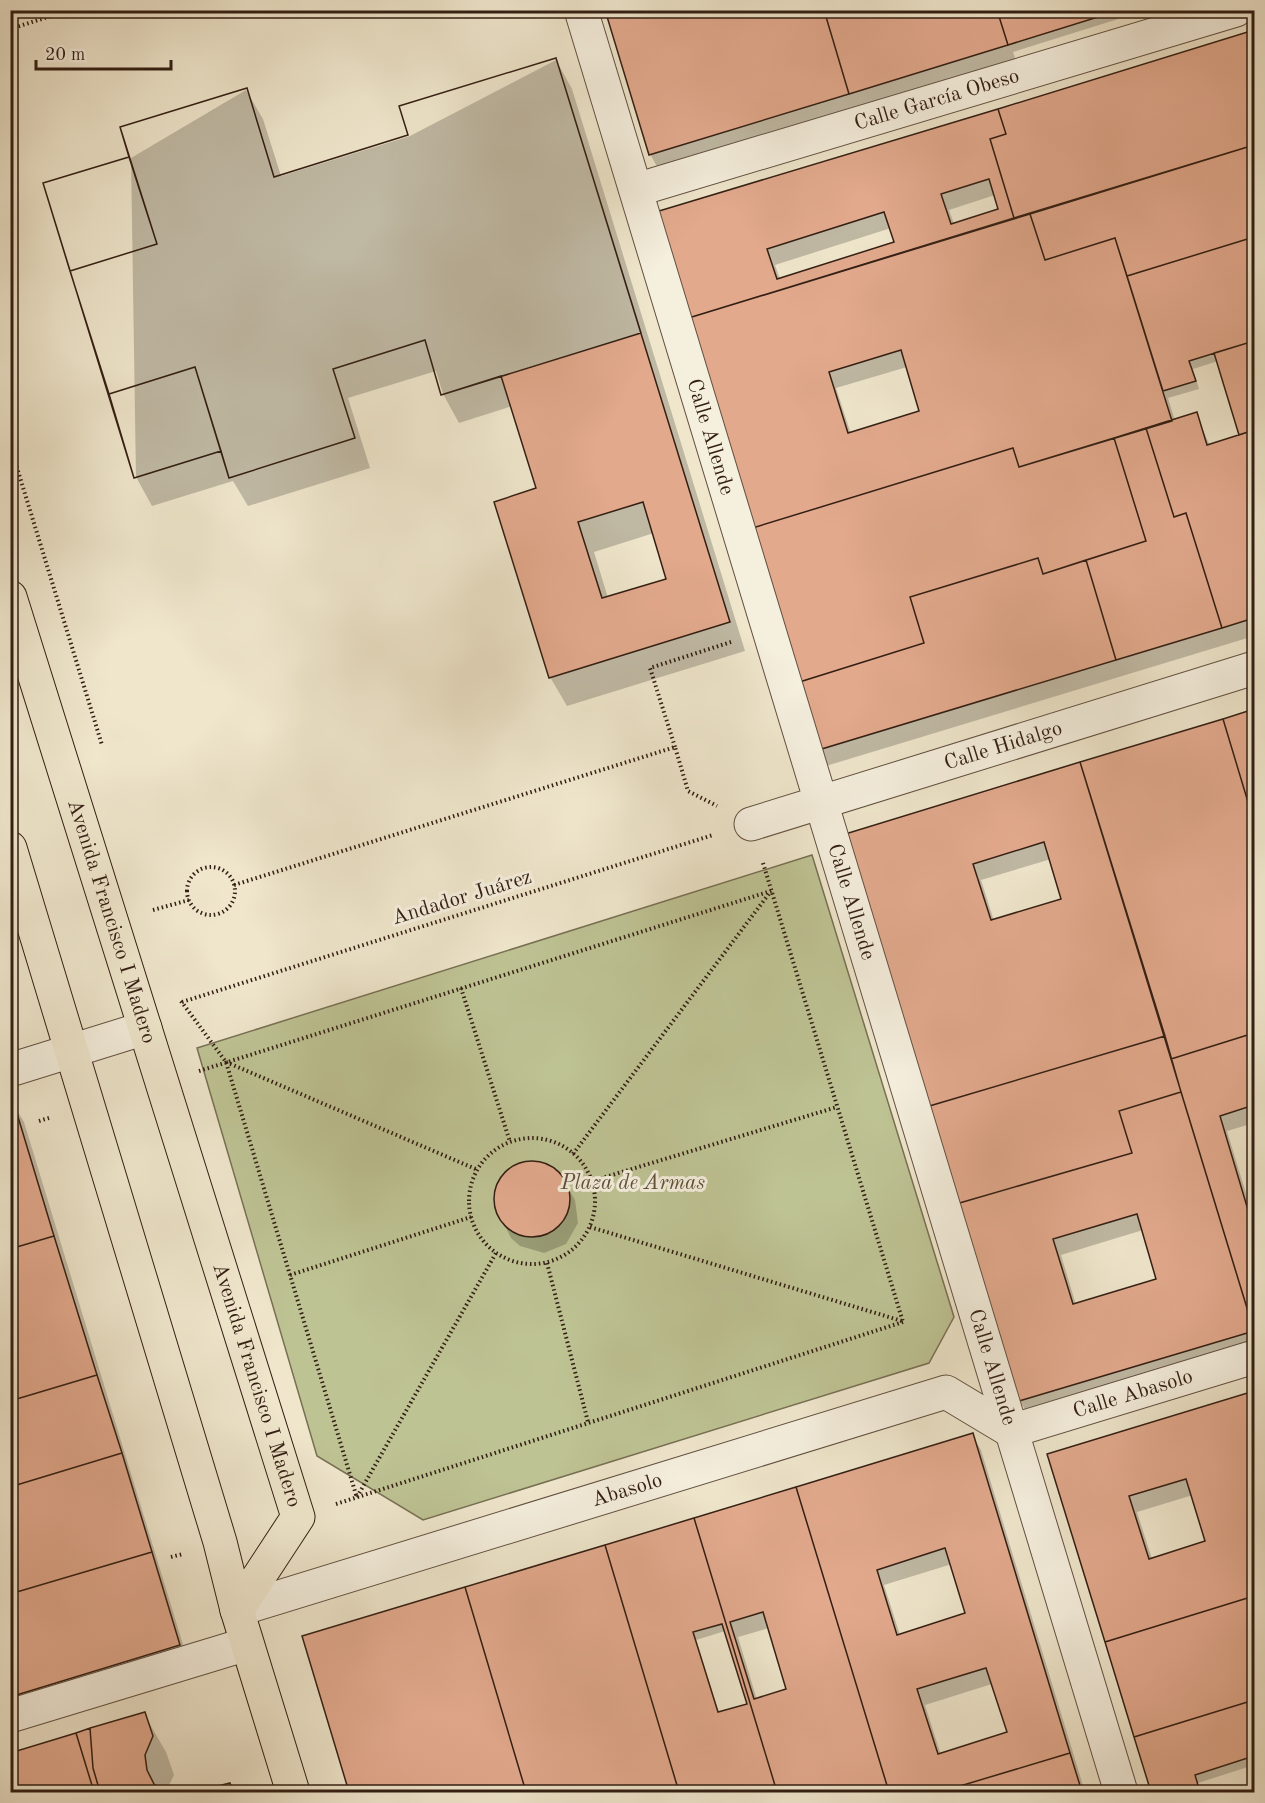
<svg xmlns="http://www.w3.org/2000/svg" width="1265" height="1803" font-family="'Old Standard TT',serif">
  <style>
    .green { fill: #bec394; stroke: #787054; stroke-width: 1.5 }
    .shadow { fill: #0003; fill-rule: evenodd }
    .building { fill: #e2a98d; stroke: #331e13; stroke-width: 1.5; fill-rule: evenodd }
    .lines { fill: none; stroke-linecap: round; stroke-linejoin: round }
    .pedestrian-casing { stroke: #625041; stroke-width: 35 }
    .minor-casing { stroke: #625041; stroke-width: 35 }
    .tertiary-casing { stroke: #625041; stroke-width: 35 }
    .primary-casing { stroke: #331e13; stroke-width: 35 }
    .path { stroke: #331e13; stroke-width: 4; stroke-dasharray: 1.5 3; stroke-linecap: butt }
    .pedestrian { stroke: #f5efde; stroke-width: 33 }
    .minor { stroke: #f5efde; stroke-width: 33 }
    .tertiary { stroke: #f5efde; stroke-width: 33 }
    .primary { stroke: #efe6cc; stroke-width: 33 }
    .labels { text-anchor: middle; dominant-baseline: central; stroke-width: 6; stroke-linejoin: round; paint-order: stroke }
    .street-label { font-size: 21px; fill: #331e13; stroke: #f5efde }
    .park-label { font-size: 21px; font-style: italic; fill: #5d503a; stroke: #f5efde }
  </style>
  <rect width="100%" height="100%" fill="#efe6cc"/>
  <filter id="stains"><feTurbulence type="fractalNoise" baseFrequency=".00333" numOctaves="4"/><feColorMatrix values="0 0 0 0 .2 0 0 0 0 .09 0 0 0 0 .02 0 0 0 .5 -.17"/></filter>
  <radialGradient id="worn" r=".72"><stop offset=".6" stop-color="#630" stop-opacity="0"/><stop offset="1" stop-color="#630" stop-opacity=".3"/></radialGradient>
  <path class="green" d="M812 855 954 1317 929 1363 423 1520 317 1456 197 1048Z"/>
  <path class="shadow" d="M607 10H1147L1013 52 1016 61 659 170 650 154Z
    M1254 32V636L826 766 651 215ZM995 195 1000 210 954 224 949 210ZM891 228 896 243 780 279 775 265ZM1218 361 1241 436 1210 446 1196 414 1175 421 1168 398 1199 389 1193 369ZM907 367 921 412 851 434 836 388Z
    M556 60 572 89 745 651 567 706 550 677 538 489 512 406 459 423 443 394 436 371 348 398 370 468 248 506 233 481 152 506 136 477 131 158 246 90 263 119 281 176 410 136ZM654 533 668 580 608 598 594 552Z
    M1254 711V1123L1227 1131 1251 1210 1254 1209V1348L1029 1416 1020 1401 844 836ZM1051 859 1063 901 994 921 981 880ZM1143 1230 1158 1280 1076 1305 1061 1255Z
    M10 1099 24 1122 188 1661 10 1715Z
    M537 1163 558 1173 565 1183 575 1200 578 1223 566 1244 544 1253 520 1246 511 1238 497 1210 495 1197 498 1186 514 1167Z
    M1254 1393V1765L1198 1783 1201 1792H1152L1049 1455ZM1193 1495 1207 1542 1152 1559 1137 1512Z
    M972 1435 981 1450 1085 1792H350L304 1637ZM952 1564 967 1614 900 1635 884 1585ZM769 1628 788 1690 757 1700 738 1637ZM725 1631 749 1705 719 1713 696 1640ZM992 1684 1008 1733 941 1755 925 1705Z
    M144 1714 166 1752 174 1775 166 1792H10V1754Z"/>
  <path class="building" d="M605 10H824L849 94 649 155Z
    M824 10H997L1008 45 849 94Z
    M997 10H1096L1098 17 1008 45Z
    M1096 10H1119L1098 17Z
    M1254 30V145L1014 218 990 139 1006 134 998 109Z
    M556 58 730 622 549 678 494 502 536 488 501 376 441 395 425 340 333 369 355 438 229 478 221 451 134 478 43 183 129 157 120 127 247 88 274 177 408 135 399 106ZM643 502 666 579 602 598 578 522Z
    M556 58 641 333 441 395 425 340 333 369 355 438 229 478 195 367 109 394 70 271 157 244 120 127 247 88 274 177 408 135 399 106Z
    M998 109 1006 134 990 139 1014 218 682 320 649 214ZM989 179 998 209 951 224 941 194ZM884 212 894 242 777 279 767 249Z
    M1254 145V237L1127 276 1115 238 1045 260 1030 214Z
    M129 157 157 244 70 271 43 183Z
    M1030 214 1045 260 1115 238 1172 421 1019 467 1013 448 746 530 682 320ZM901 350 919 411 848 433 829 372Z
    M1254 237V341L1189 361 1196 381 1163 391 1127 276Z
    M1254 341V430L1239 435 1214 353Z
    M195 367 221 451 134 478 109 394Z
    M1197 412 1207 445 1254 430V618L1222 628 1186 513 1174 517 1146 428Z
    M1146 428 1174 517 1186 513 1222 628 1116 660 1086 560 1146 541 1114 438Z
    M1114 438 1146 541 1043 574 1038 558 910 597 924 643 793 684 746 530 1013 448 1019 467Z
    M1038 558 1043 574 1086 560 1116 660 815 751 793 684 924 643 910 597Z
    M1254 709V822L1223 719Z
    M1223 719 1254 822V1033L1171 1059 1080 762Z
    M1080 762 1165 1036 926 1107 842 835ZM1044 842 1061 899 991 920 973 864Z
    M1254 1033V1105L1220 1116 1248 1210 1254 1208V1331L1171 1059Z
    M1165 1036 1181 1092 1119 1111 1132 1153 956 1204 926 1107Z
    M1181 1092 1254 1331 1019 1401 956 1204 1132 1153 1119 1111ZM1137 1214 1156 1279 1073 1304 1053 1239Z
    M12 1097 54 1236 10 1249V1098Z
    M494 1199a38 38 0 1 1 76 0a38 38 0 1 1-76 0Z
    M54 1236 97 1375 10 1401V1249Z
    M97 1375 122 1453 10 1487V1401Z
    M1254 1391V1596L1105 1642 1047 1454ZM1186 1479 1205 1541 1149 1559 1129 1496Z
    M973 1433 1070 1753 940 1792H889L796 1487ZM945 1548 965 1613 897 1635 877 1570ZM986 1668 1007 1732 938 1754 917 1689Z
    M122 1453 152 1552 10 1594V1487Z
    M796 1487 889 1792H777L694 1518ZM763 1612 786 1689 754 1699 730 1622Z
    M694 1518 777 1792H679L605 1545ZM722 1624 747 1704 718 1712 693 1632Z
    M605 1545 679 1792H526L465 1587Z
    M152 1552 180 1645 10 1697V1594Z
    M465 1587 526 1792H349L302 1636Z
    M1254 1596V1700L1134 1737 1105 1642Z
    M1254 1700V1756L1195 1775 1200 1792H1151L1134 1737Z
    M145 1712 153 1736 145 1755 147 1770 154 1784 164 1792H100L93 1768 90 1728Z
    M90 1728 93 1768 100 1792H94L76 1733Z
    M76 1733 94 1792H10V1753Z
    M1070 1753 1082 1792H940Z
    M230 1783 233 1792H211L210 1788Z"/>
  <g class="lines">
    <g class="pedestrian-casing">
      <g id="pedestrian">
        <path id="s1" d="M751 824 1254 668"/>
      </g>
    </g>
    <g class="minor-casing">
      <g id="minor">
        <path id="s2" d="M581 10 1121 1792"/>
        <path id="s3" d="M636 190 1236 10"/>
        <path d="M10 1070 145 1028"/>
      </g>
    </g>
    <g class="tertiary-casing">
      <g id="tertiary">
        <path id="s4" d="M237 1610 946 1392 1011 1431 1254 1357"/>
        <path d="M10 1716 247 1644"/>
      </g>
    </g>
    <g class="primary-casing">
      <g id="primary">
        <path id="s5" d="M10 597 298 1517 237 1610"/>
        <path d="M10 848 220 1542 237 1610 293 1792"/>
      </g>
    </g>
    <path class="path" d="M10 29 70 10
      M10 445 102 745
      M675 747 650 668 731 642
      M763 863 903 1322
      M187 891a24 24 0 1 1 48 0a24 24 0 1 1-48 0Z
      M234 885 675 747 688 791 717 806
      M153 910 189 900
      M461 988 510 1142
      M181 1001 226 1062 357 1498
      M182 1002 713 835
      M226 1062 478 1170
      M199 1071 771 891
      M39 1121 49 1118
      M469 1201a63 63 0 1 1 126 0a63 63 0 1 1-126 0Z
      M573 1154 771 891
      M592 1181 837 1107
      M590 1227 902 1321
      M547 1263 588 1422
      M290 1275 471 1217
      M357 1497 496 1253
      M336 1504 903 1322
      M171 1557 183 1554"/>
    <use href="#pedestrian" class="pedestrian"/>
    <use href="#minor" class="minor"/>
    <use href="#tertiary" class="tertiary"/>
    <use href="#primary" class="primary"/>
  </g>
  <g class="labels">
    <g class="street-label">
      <text stroke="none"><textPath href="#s3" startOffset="314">Calle García Obeso</textPath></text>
      <text stroke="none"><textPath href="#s2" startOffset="446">Calle Allende</textPath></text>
      <text stroke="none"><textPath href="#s1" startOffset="264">Calle Hidalgo</textPath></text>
      <text transform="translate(462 898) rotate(-17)">Andador Juárez</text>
      <text stroke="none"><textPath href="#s2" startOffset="932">Calle Allende</textPath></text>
      <text stroke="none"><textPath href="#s5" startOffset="340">Avenida Francisco I Madero</textPath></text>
      <text stroke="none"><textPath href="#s2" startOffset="1418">Calle Allende</textPath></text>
      <text stroke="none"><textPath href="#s5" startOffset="826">Avenida Francisco I Madero</textPath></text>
      <text stroke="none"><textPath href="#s4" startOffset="945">Calle Abasolo</textPath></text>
      <text stroke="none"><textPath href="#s4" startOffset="408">Abasolo</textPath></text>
    </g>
    <g class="park-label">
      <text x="633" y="1183">Plaza de Armas</text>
    </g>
  </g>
  <rect width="1265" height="1803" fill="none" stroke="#efe6cc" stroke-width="36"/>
  <rect x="12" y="12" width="1241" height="1779" fill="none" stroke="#331e13" stroke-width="3"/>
  <rect x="18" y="18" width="1229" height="1767" fill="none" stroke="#331e13" stroke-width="1.5"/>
  <path d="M36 60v9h135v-9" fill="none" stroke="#331e13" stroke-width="3"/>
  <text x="45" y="60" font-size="18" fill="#331e13" stroke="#f5efde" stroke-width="4.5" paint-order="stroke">20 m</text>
  <rect width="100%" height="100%" filter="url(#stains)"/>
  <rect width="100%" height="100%" fill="url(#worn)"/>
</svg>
